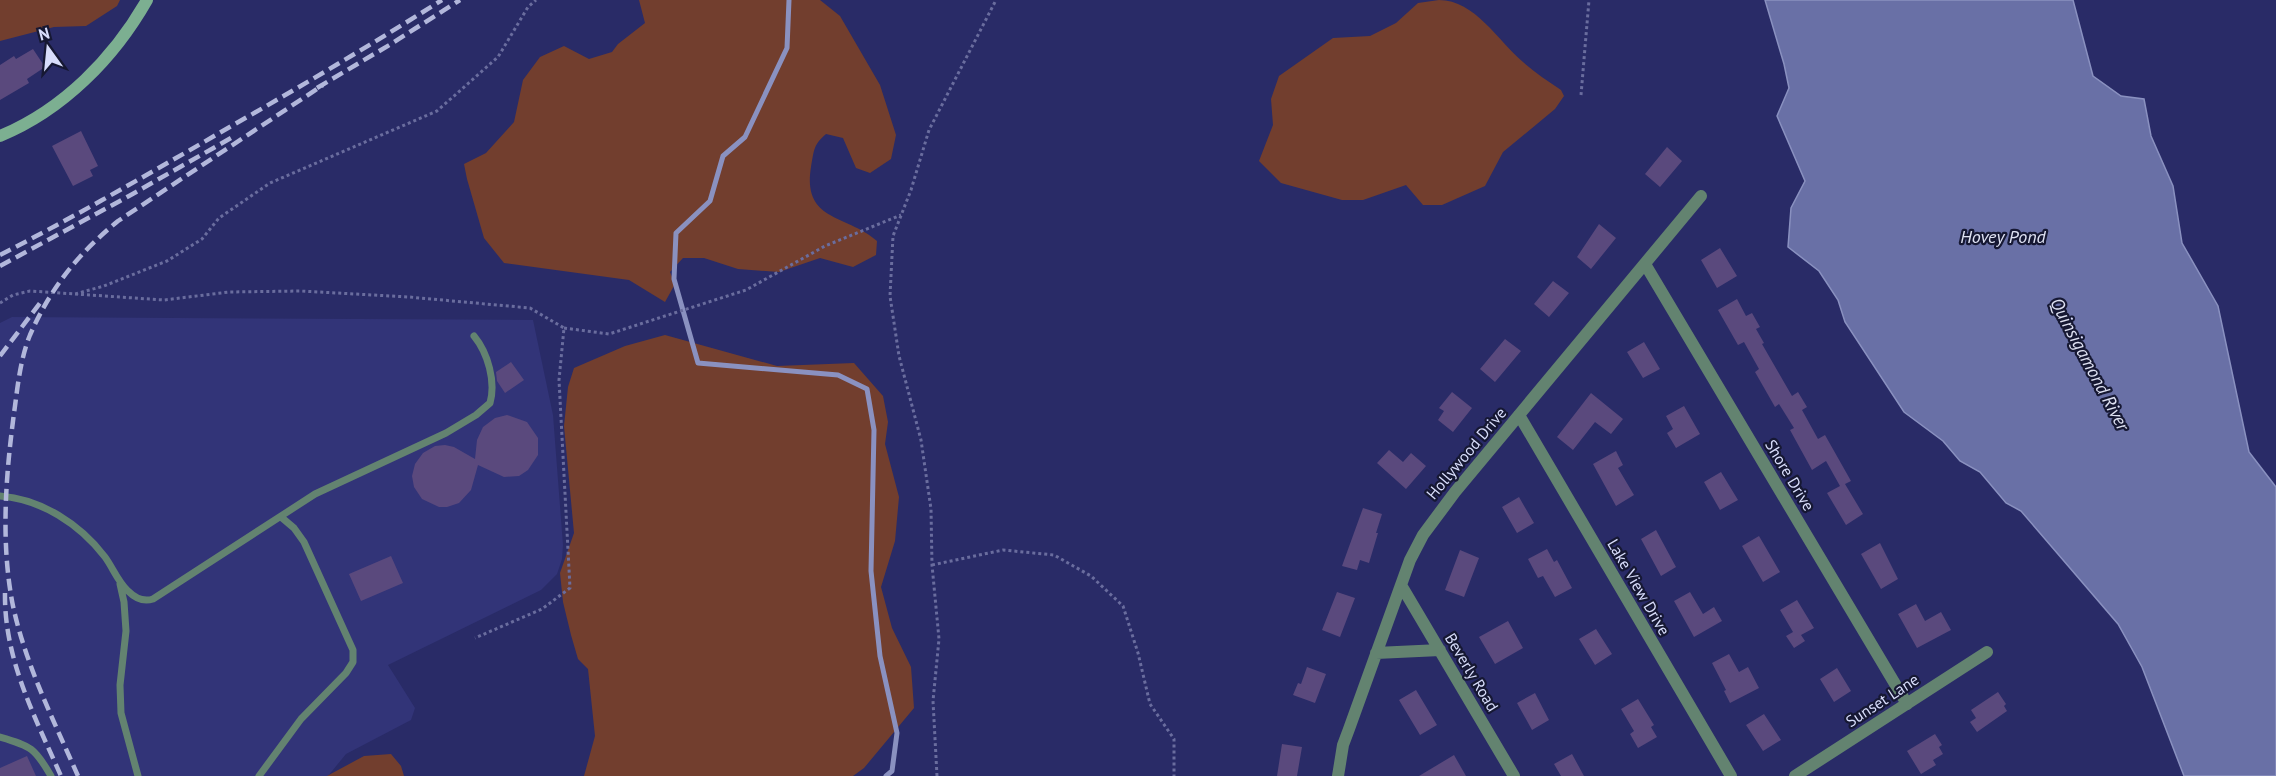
<svg xmlns="http://www.w3.org/2000/svg" width="2276" height="776" font-family="'PT Sans',sans-serif">
  <style>
    .built { fill: #323478 }
    .green { fill: #723e2e }
    .water { fill: #6970a6; stroke: #8a91c0; stroke-width: 1.5 }
    .lines { fill: none; stroke-linecap: round; stroke-linejoin: round }
    .stream { stroke: #8a91c0; stroke-width: 5 }
    .building { fill: #5a497d }
    .path { stroke: #6a6d9e; stroke-width: 3; stroke-dasharray: 3 3; stroke-linecap: butt }
    .lane { stroke: #638370; stroke-width: 7 }
    .street { stroke: #638370; stroke-width: 12 }
    .secondary { stroke: #7caf91; stroke-width: 12 }
    .rail { stroke: #b2b7db; stroke-width: 4.5; stroke-dasharray: 12 6; stroke-linecap: butt }
    .labels { text-anchor: middle; dominant-baseline: central; stroke-width: 4.5; stroke-linejoin: round; paint-order: stroke }
    .street-label { font-size: 16px; fill: #d8ddfb; stroke: #161833 }
    .water-label { font-size: 18px; font-style: italic; fill: #dfe2f3; stroke: #161833 }
  </style>
  <rect width="100%" height="100%" fill="#292b67"/>
  <path class="built" d="M12 317 533 320 553 415 563 545 562 559 557 574 541 590 388 665 415 708 411 720 346 754 328 776H0V323Z"/>
  <path class="green" d="M0 0H120L117 6 86 26 54 27 0 41Z
    M639 0H820L840 16 880 85 896 135 891 159 870 173 856 168 843 138 826 134C813 145 814 151 811 167 802 222 847 214 877 241L876 255 853 267 820 258 779 272 738 269 704 258H683L670 272 675 284 665 302 629 280 504 263 484 238 467 179 464 164 486 153 514 122 523 80 540 57 564 46 589 59 612 52 618 44 645 23Z
    M1439 0C1475 0 1498 41 1523 62 1534 72 1548 81 1561 90L1564 96 1555 109 1503 152 1485 186 1442 205H1423L1406 185 1363 200H1342L1281 183 1259 161 1273 125 1271 99 1279 76 1333 38 1370 36 1396 23 1418 3Z
    M665 335 777 366 854 363 883 396 888 422 885 444 899 497 895 541 881 587 892 628 911 667 914 708 864 768 853 776H584L595 736 588 669 578 659 571 635 563 602 560 573 574 533 564 426 568 387 574 368 625 346Z
    M391 754 401 766 404 776H327L364 756Z"/>
  <path class="water" d="M1765 0H2073L2093 76 2121 96 2144 99 2151 136 2173 186 2182 243 2218 306 2249 452 2276 487V776H2184L2142 667 2118 624 2021 511 2006 503 1980 472 1960 461 1943 441 1904 412 1845 322 1838 300 1819 271 1788 247 1791 208 1805 181 1777 116 1789 88 1784 64Z"/>
  <g class="lines">
    <path class="stream" d="M789 0 787 48 745 137 723 156 710 201 676 233 674 279 698 363 838 375 867 389 874 430 871 571 880 656 897 733 892 771 886 776"/>
  </g>
  <path class="building" d="M33 49 45 67 27 79 29 83 0 100V65L14 56 16 59Z
    M81 131 98 166 90 170 93 176 73 186 52 146Z
    M1667 147 1682 161 1660 187 1645 174Z
    M1599 224 1616 238 1591 269 1577 257Z
    M1720 248 1737 276 1717 288 1701 260Z
    M1553 281 1569 293 1549 317 1534 304Z
    M1737 299 1746 316 1752 313 1760 327 1756 329 1764 343 1762 344 1792 396 1798 392 1807 407 1802 410 1818 439 1825 435 1851 481 1845 484 1863 514 1846 525 1827 493 1840 486 1826 461 1812 470 1790 430 1794 428 1779 404 1775 407 1755 372 1759 369 1744 342 1738 345 1718 310Z
    M1505 339 1521 351 1495 382 1480 369Z
    M1644 342 1660 369 1643 378 1627 352Z
    M511 362 524 380 505 393 497 381 496 372Z
    M1452 392 1472 408 1453 432 1438 420 1444 411 1439 408Z
    M1591 393 1623 419 1611 434 1595 422 1573 450 1557 437Z
    M1684 406 1700 434 1676 448 1667 433 1673 429 1666 416Z
    M507 415 527 422 538 438V455L528 470 519 476 504 477 478 465 471 490 459 503 447 507H439L422 499 414 487 412 476 415 464 423 453 435 446 445 445 454 447 475 459 477 440 483 427 495 418Z
    M1389 450 1403 462 1411 453 1426 466 1406 489 1377 463Z
    M1616 451 1623 465 1618 468 1634 495 1616 506 1593 464Z
    M1721 472 1738 500 1720 510 1704 482Z
    M1519 497 1534 523 1517 533 1502 507Z
    M1363 508 1382 514 1376 533H1378L1369 563 1360 560 1357 570 1342 566Z
    M1656 530 1676 567 1661 576 1641 539Z
    M1759 536 1780 572 1763 582 1742 546Z
    M1880 543 1898 579 1881 589 1861 554Z
    M1547 549 1554 562 1557 560 1572 588 1555 597 1543 576 1538 578 1528 559Z
    M1460 550 1479 558 1464 597 1445 590Z
    M391 556 403 583 361 601 349 574Z
    M1337 592 1355 598 1340 637 1322 630Z
    M1690 592 1703 614 1714 607 1722 621 1694 637 1674 601Z
    M1797 600 1814 628 1801 635 1805 641 1794 648 1786 636 1793 632 1780 610Z
    M1916 604 1925 621 1941 612 1951 630 1917 648 1898 614Z
    M1508 621 1523 648 1495 664 1479 637Z
    M1596 629 1612 654 1595 665 1579 639Z
    M1729 654 1739 672 1748 667 1759 688 1730 703 1724 691 1726 690 1712 663Z
    M1307 667 1326 674 1315 703 1293 695 1298 683 1301 684Z
    M1837 668 1851 691 1834 702 1820 679Z
    M1416 690 1437 725 1420 735 1399 700Z
    M1998 692 2006 704 2004 706 2007 711 1977 732 1970 722 1976 718 1971 710Z
    M1535 693 1549 720 1532 730 1517 703Z
    M1638 699 1654 725 1651 727 1657 737 1638 748 1630 734 1634 731 1621 709Z
    M1764 714 1781 740 1763 751 1746 725Z
    M1935 734 1942 745 1939 747 1943 754 1933 760 1936 765 1921 774 1907 751Z
    M1282 744 1302 747 1297 776H1277Z
    M1572 754 1584 776H1561L1554 764Z
    M1454 755 1466 776H1419Z
    M27 756 36 776H0V768Z"/>
  <g class="lines">
    <path class="path" d="M1581 95 1589 0
      M75 294 164 300 229 292 300 291 409 297 530 308 564 328 559 380 570 588 542 609 475 638
      M0 303 13 295 30 291 75 294 104 286 167 261 202 239 219 218 270 183 437 111 498 57 528 7 536 0
      M564 328 609 334 746 290 825 246 901 215
      M932 565 1003 550 1054 555 1091 576 1123 606 1138 653 1150 704 1174 739V776
      M937 776 933 701 939 639 932 565 931 509 921 440 899 356 890 296 893 236 911 190 929 130 996 0"/>
    <path class="lane" d="M0 496C41 499 80 524 105 557 113 568 118 582 128 591 135 598 144 602 153 599L315 494 446 433 476 415 490 403C496 382 488 353 474 336
      M120 584 124 602 126 631 120 685 121 713 138 776
      M0 737C31 746 35 748 51 776
      M259 776 301 719 346 673 353 662V650L304 542 294 528 281 517"/>
    <path class="street" d="M1645 264 1907 704
      M1519 415 1731 776
      M1401 585 1514 776
      M1376 653 1440 650
      M1338 776 1343 745 1349 729 1410 560 1423 535 1455 492 1701 196
      M1795 776 1987 652"/>
    <path class="secondary" d="M0 136C63 110 114 58 147 0"/>
    <path class="rail" d="M317 88 391 44 460 0
      M0 255C80 214 157 169 235 124 305 84 374 43 442 0
      M0 266 129 196 231 138
      M0 356 40 303
      M5 593C4 659 35 717 61 776
      M78 776C54 721 26 666 13 606 0 541 6 471 15 406 18 383 21 357 30 335 51 287 78 254 118 221L323 85"/>
  </g>
  <g class="labels">
    <g class="street-label">
      <text transform="translate(1466 453) rotate(-50)">Hollywood Drive</text>
      <text transform="translate(1790 475) rotate(59)">Shore Drive</text>
      <text transform="translate(1639 587) rotate(60)">Lake View Drive</text>
      <text transform="translate(1472 672) rotate(59)">Beverly Road</text>
      <text transform="translate(1882 700) rotate(-33)">Sunset Lane</text>
    </g>
    <g class="water-label">
      <text x="2003" y="236">Hovey Pond</text>
      <text transform="translate(2090 364) rotate(62)">Quinsigamond River</text>
    </g>
  </g>
  <g transform="translate(48 48) rotate(345)" stroke="#161833" stroke-width="4.5" paint-order="stroke">
  <path d="M0-4.5L10 22L0 15L-10 22Z" fill="#d8ddfb"/>
  <text y="-9" font-size="16" font-weight="bold" text-anchor="middle" fill="#d8ddfb">N</text>
  </g>
</svg>
